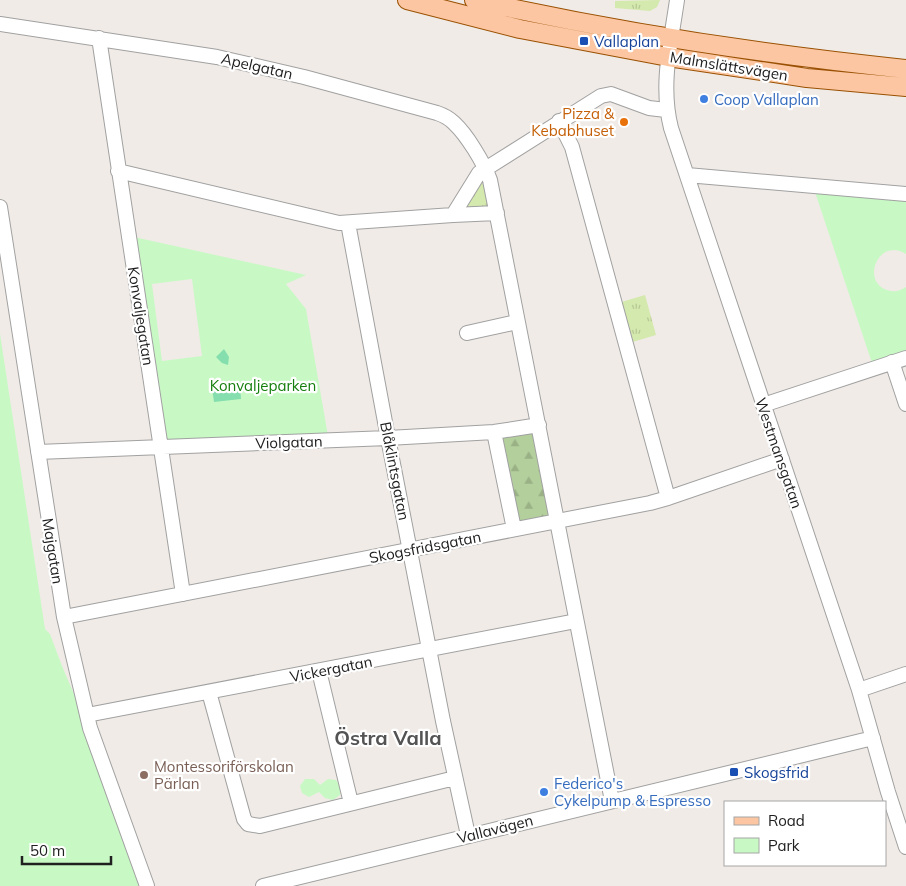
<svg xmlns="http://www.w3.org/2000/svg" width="906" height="886" font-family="Mulish,sans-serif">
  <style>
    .grass { fill: url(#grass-tufts) }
    .forest { fill: url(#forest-firs) }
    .park { fill: #c8f9c5; fill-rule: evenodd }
    .pitch { fill: #85deae }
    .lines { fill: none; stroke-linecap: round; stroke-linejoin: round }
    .minor-casing { stroke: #a1a1a1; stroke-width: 16 }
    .major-casing { stroke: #9a5002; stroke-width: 20 }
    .minor { stroke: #fff; stroke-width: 14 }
    .major { stroke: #fbc6a1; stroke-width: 18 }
    .transit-dot { fill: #1a4fb4; stroke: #fff; stroke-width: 2 }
    .shop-dot { fill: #3f7fe0; stroke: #fff; stroke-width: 2 }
    .food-dot { fill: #e8710a; stroke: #fff; stroke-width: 2 }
    .education-dot { fill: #8d6e63; stroke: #fff; stroke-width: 2 }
    .labels { text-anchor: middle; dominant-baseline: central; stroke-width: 4.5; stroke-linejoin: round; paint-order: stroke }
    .transit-label { font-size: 15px; fill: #164399; stroke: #fff; text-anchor: start }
    .street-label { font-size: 15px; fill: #202020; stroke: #fff }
    .shop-label { font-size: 15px; fill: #366cbe; stroke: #fff; text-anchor: start }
    .food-label { font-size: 15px; fill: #c56008; stroke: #fff; text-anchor: end }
    .park-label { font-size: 15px; fill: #157f0d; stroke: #fff }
    .education-label { font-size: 15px; fill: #785e54; stroke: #fff; text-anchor: start }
    .district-label { font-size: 20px; font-weight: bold; fill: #535353; stroke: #fff }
  </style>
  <defs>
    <pattern id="grass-tufts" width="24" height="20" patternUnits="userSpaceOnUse" patternTransform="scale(1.25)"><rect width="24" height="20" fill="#d4e9ad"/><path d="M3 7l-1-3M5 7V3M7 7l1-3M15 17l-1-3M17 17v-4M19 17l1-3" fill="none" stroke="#b6c895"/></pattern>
    <pattern id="forest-firs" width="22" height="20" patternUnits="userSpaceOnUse" patternTransform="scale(1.25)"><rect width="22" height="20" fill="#b3cf9c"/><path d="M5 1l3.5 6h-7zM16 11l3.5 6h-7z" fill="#9ab186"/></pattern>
  </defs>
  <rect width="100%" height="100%" fill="#f0ebe6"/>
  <path class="grass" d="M660 0 657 7 650 11 615 8V1Z
    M484 177 490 206 465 208Z
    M645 295 656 335 629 343 618 303Z"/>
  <path class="forest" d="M534 430 552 516 518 522 499 435Z"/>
  <path class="park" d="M815 192 906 200V254C877 236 859 286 891 291 897 292 901 290 906 287V352L872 363Z
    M134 237 306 275 286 284 306 309 328 436 164 442ZM192 279 202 356 162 361 152 284Z
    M0 334 45 629 50 634 62 666 85 720 144 886H0Z
    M305 779H314L320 785 328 779 336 780 341 787 340 795 333 800 325 798 319 792 309 797 302 793 300 786Z"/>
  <path class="pitch" d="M224 349 229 357 228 365 222 363 216 357Z
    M240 385 241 399 214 402 212 388Z"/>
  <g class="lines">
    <g class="minor-casing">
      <path id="minor" d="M677 0C671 43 660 85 671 128L859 690 888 792 906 847
        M0 24 217 57 304 77 437 113C443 115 449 118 454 123 467 135 484 163 490 180L612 801
        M99 38 183 594
        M559 121 572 147 668 498
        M118 171 339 223 453 215 479 173 601 96 611 94 649 108 666 110
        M687 175 906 194
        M0 207 64 617 90 728 147 886
        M453 215 497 213
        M348 223 388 438 443 721 468 835
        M467 333 517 322
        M892 362 906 404
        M763 405 906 358
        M494 432 514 529
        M38 452 388 438 494 432 539 425
        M64 617 650 503 668 498 782 459
        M319 671 351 803
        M859 690 906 674
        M209 692 244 819 248 824 260 826 455 778
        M87 715 576 621
        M263 886 873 738"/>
    </g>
    <g class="major-casing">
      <path id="major" d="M407 0 520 29 668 57 807 78 906 87
        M474 0C616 32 761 54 906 69"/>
    </g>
    <use href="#minor" class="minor"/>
    <use href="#major" class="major"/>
  </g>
  <g class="transit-dot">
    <rect x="579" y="36" width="10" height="10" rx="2.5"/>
    <rect x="729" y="767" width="10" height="10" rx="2.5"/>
  </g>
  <g class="shop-dot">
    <circle cx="704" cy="99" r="5"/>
    <circle cx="544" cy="792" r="5"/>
  </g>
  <circle class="food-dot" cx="624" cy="122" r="5"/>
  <circle class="education-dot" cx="144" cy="775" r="5"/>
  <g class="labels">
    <g class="transit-label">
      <text x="594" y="41">Vallaplan</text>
      <text x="744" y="772">Skogsfrid</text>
    </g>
    <g class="street-label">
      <text transform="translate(257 66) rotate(13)">Apelgatan</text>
      <text transform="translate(729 66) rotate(9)">Malmslättsvägen</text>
      <text transform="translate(141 316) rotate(81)">Konvaljegatan</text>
      <text transform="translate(289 442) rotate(-2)">Violgatan</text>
      <text transform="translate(779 453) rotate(71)">Westmansgatan</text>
      <text transform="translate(395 471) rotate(79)">Blåklintsgatan</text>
      <text transform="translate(425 547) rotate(-11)">Skogsfridsgatan</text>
      <text transform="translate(53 551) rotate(81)">Majgatan</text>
      <text transform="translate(331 669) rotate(-11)">Vickergatan</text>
      <text transform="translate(495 829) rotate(-14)">Vallavägen</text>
    </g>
    <g class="shop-label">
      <text x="714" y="99">Coop Vallaplan</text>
      <text x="554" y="783">Federico's<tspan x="554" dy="17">Cykelpump &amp; Espresso</tspan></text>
    </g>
    <g class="food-label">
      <text x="614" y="113">Pizza &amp;<tspan x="614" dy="17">Kebabhuset</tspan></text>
    </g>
    <g class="park-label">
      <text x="263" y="385">Konvaljeparken</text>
    </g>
    <g class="education-label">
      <text x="154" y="766">Montessoriförskolan<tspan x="154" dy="17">Pärlan</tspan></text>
    </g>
    <g class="district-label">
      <text x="388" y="737">Östra Valla</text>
    </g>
  </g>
  <rect x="724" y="801" width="162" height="65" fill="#ffffff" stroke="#a6a6a6"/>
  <rect x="734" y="817" width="25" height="8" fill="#fbc6a1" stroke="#a6a6a6"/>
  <text x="768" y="826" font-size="15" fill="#202020">Road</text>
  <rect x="734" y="838" width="25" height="15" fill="#c8f9c5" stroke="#a6a6a6"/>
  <text x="768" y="851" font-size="15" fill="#202020">Park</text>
  <path d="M22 856v8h89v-8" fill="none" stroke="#202020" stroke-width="2.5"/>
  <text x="30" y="856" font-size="15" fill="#202020" stroke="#ffffff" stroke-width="4" paint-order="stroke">50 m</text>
</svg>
